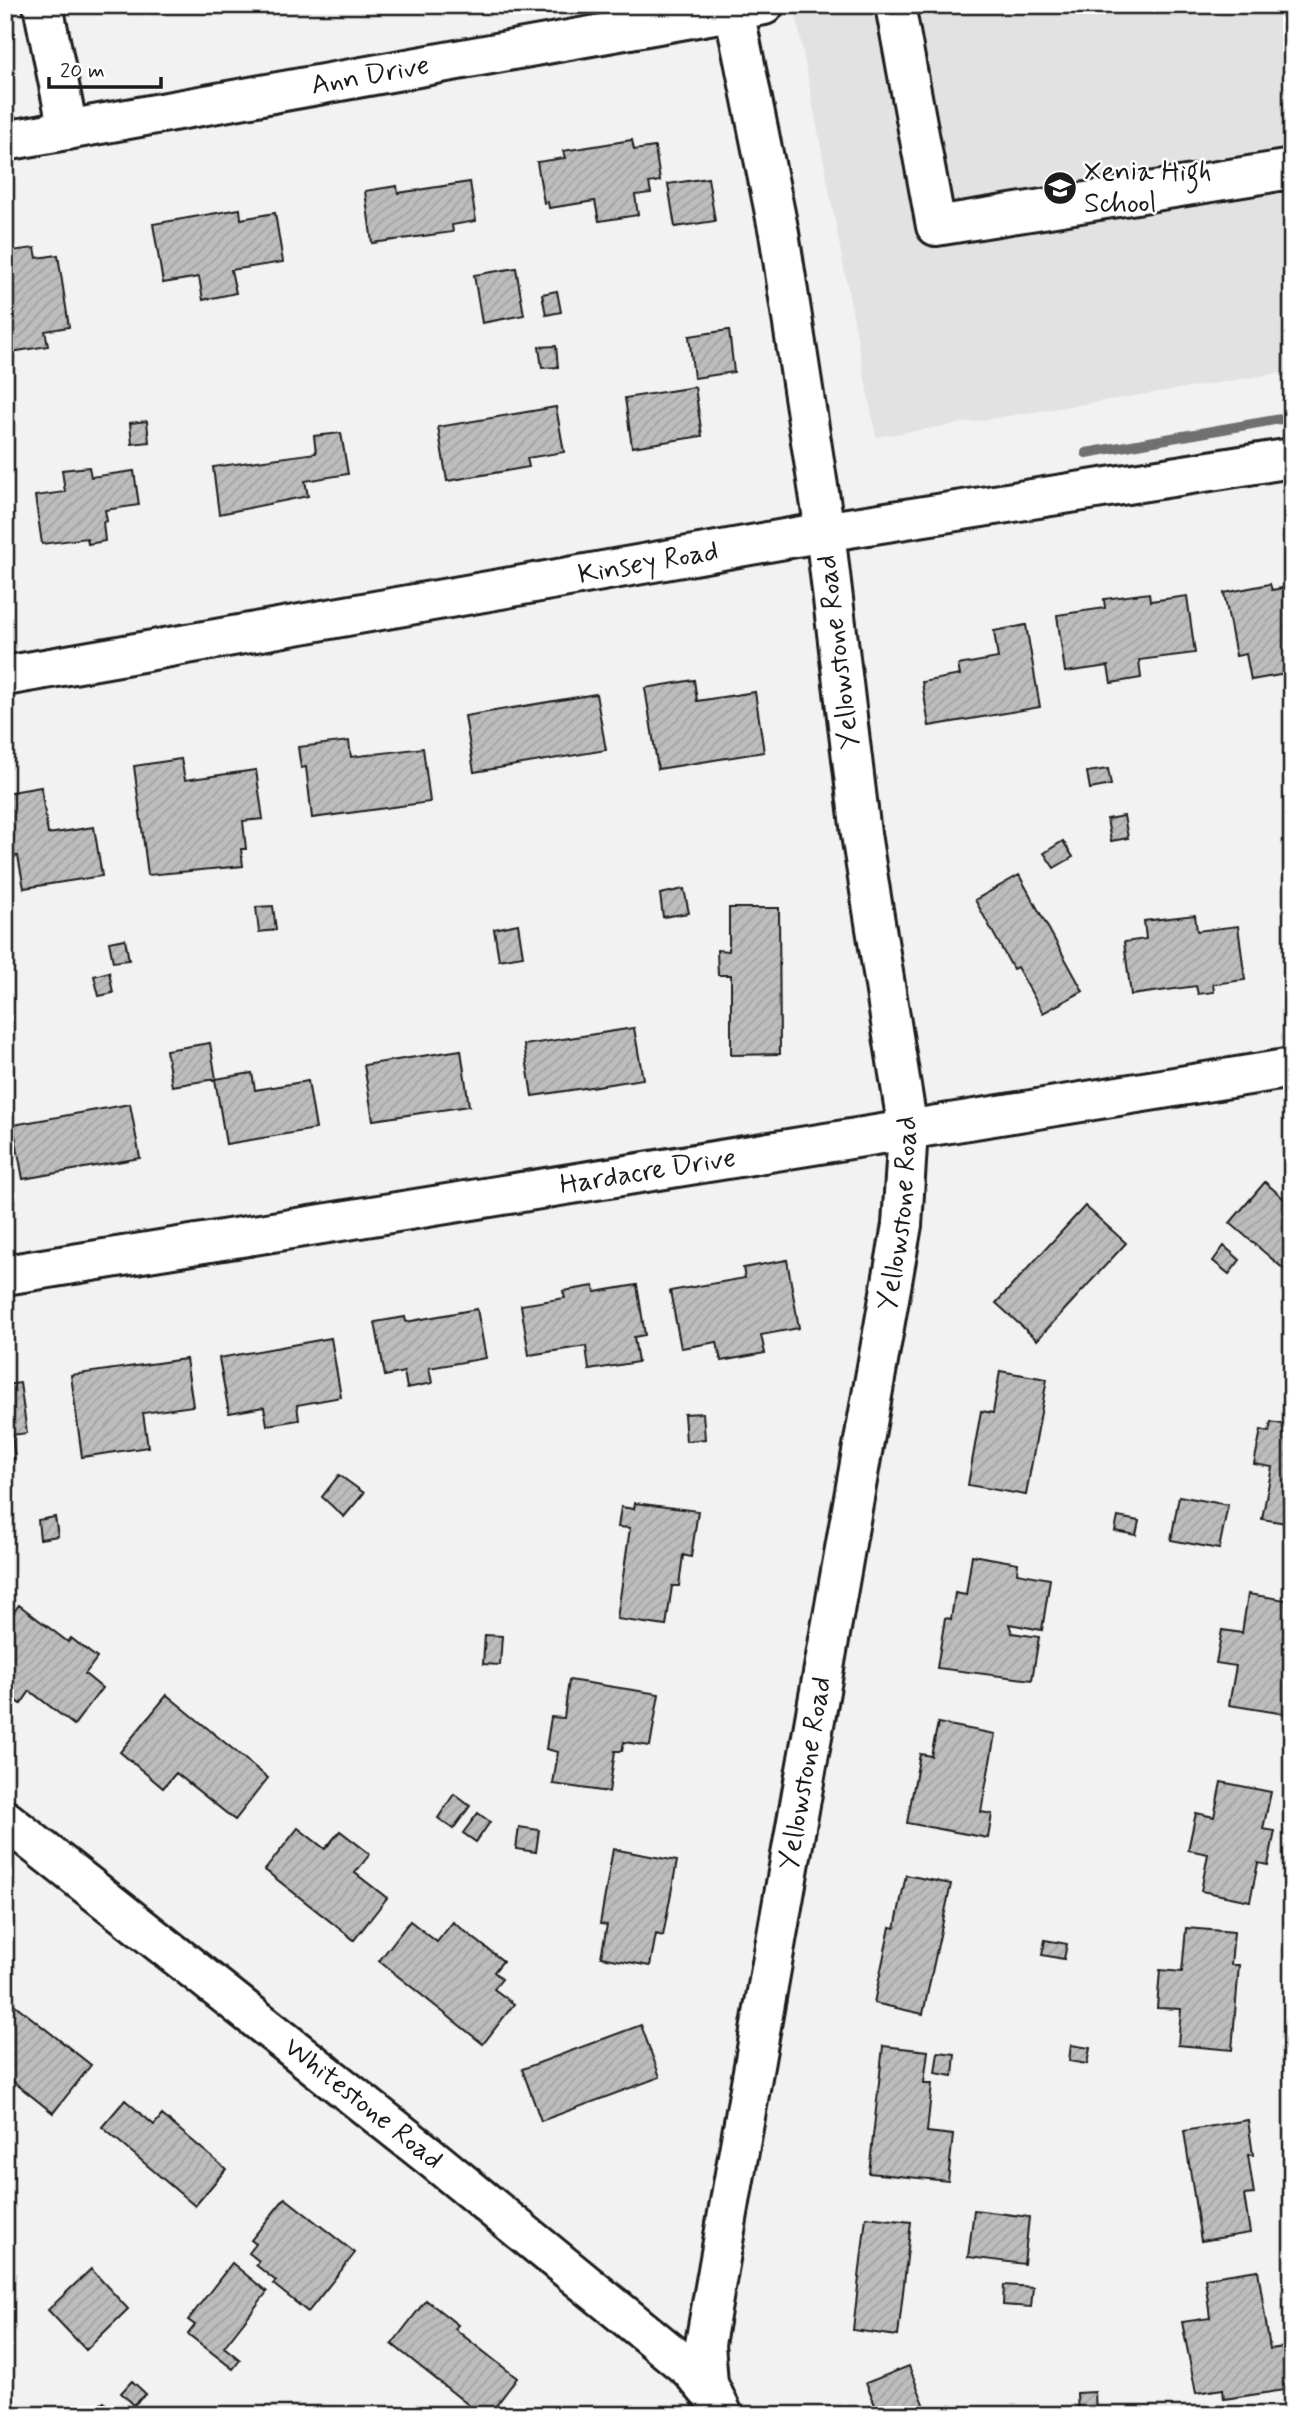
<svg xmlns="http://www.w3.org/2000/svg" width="1297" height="2420" font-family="Mynerve,sans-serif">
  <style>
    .built { fill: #e2e2e2 }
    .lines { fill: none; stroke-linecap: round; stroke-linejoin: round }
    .stream { stroke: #707070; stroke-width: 10 }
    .building { fill: url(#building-hatch); stroke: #1c1c1c; stroke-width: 2 }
    .minor-casing { stroke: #1c1c1c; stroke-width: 44 }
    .minor { stroke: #fff; stroke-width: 38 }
    .labels { text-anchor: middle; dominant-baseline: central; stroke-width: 5; stroke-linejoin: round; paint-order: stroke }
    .street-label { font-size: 28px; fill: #1c1c1c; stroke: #fff }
    .poi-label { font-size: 28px; fill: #1c1c1c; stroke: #fff; text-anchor: start }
  </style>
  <defs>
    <pattern id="building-hatch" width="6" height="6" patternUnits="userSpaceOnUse" patternTransform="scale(1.75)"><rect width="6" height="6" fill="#bdbdbd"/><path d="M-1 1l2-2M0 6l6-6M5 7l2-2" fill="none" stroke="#a2a2a2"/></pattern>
  </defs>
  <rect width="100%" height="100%" fill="#f2f2f2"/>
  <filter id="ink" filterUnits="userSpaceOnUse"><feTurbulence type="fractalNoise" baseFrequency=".0143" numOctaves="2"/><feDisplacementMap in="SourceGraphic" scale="14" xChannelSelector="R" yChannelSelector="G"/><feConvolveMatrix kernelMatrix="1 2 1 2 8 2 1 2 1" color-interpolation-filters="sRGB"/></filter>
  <g filter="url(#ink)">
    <path class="built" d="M794 5H1292V371L876 437Z"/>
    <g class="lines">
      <path class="stream" d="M1086 453 1292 417"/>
    </g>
    <path class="building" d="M632 140 634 150 655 147 660 181 649 183 651 193 635 195 638 215 599 221 595 201 549 208 548 202 544 203 537 162 565 158 563 151Z
      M708 178 715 221 675 227 668 184Z
      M470 182 476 221 452 225 453 232 372 243 365 191 397 186 398 193Z
      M240 209 241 219 275 213 283 262 231 270 236 293 203 300 199 277 163 283 153 224Z
      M35 248 37 258 58 255 69 327 45 331 48 346 5 353V261L12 260 10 251Z
      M516 268 524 315 482 323 474 275Z
      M557 291 561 312 546 315 542 294Z
      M729 330 734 372 694 378 689 336Z
      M556 346 558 367 542 368 539 347Z
      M695 387 702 436 632 447 625 398Z
      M556 407 564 452 527 458 529 467 447 481 438 427Z
      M147 421 149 442 132 444 130 423Z
      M341 433 348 474 305 481 308 496 219 514 213 467 316 453 314 436Z
      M89 467 91 477 134 471 139 505 105 510 107 521 103 522 105 541 88 544 87 538 42 544 35 496 65 492 62 470Z
      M1270 584 1272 590 1292 586V673L1251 680 1246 654 1236 656 1224 593Z
      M1149 593 1150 601 1187 596 1195 653 1139 660 1141 678 1111 683 1108 666 1065 672 1057 615 1105 608 1104 599Z
      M1026 625 1040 707 929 726 922 682 960 675 958 665 998 658 994 631Z
      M694 680 697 701 755 692 764 752 658 769 645 688Z
      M596 694 606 750 474 772 465 716Z
      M349 741 351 757 423 748 430 802 312 818 306 767 301 768 298 747Z
      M181 759 185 780 256 770 263 819 243 821 246 849H241L243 866 148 875 134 766Z
      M1108 769 1111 785 1090 789 1087 772Z
      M41 787 48 834 94 827 102 876 24 888 18 856 5 858V793Z
      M1124 816 1128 838 1111 841 1107 819Z
      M1063 841 1073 857 1054 868 1044 853Z
      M1019 875 1083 991 1043 1013 1017 967 1013 969 975 900Z
      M684 889 689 913 663 917 660 894Z
      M273 906 276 930 259 932 256 907Z
      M729 908H779L780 1054 731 1055V975H718L717 950 729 951Z
      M1195 915 1197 931 1238 926 1245 980 1213 984 1214 992 1198 994 1196 986 1131 995 1124 942 1146 939 1144 921Z
      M518 924 523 956 499 960 494 929Z
      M125 939 129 960 113 962 109 942Z
      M109 972 113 993 99 996 94 976Z
      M634 1028 643 1079 532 1096 524 1045Z
      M210 1043 216 1079 172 1086 166 1050Z
      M461 1050 469 1106 373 1120 364 1065Z
      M252 1073 255 1090 308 1081 316 1129 226 1144 215 1079Z
      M130 1104 140 1158 23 1179 13 1125Z
      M1265 1182 1292 1206V1276L1230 1223Z
      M1085 1206 1126 1243 1037 1340 996 1303Z
      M1224 1246 1240 1260 1229 1274 1213 1261Z
      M787 1260 799 1328 761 1335 765 1353 721 1361 717 1342 681 1348 670 1291 745 1278 743 1268Z
      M637 1285 645 1335 634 1337 638 1362 589 1370 586 1346 529 1355 521 1305 565 1298 563 1291 594 1286 595 1292Z
      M477 1309 486 1358 429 1368 432 1383 407 1388 404 1372 385 1376 375 1322 405 1317 406 1322Z
      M331 1338 341 1397 297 1405 299 1420 267 1425 264 1407 229 1413 219 1358Z
      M186 1359 193 1406 143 1413 148 1447 82 1457 71 1375Z
      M1000 1371 1047 1379 1026 1495 968 1485 981 1411 993 1413Z
      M20 1383 27 1433 12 1435 15 1459 5 1460V1385Z
      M703 1413 705 1439 686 1441 684 1414Z
      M1271 1422 1292 1426V1524L1262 1519 1272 1467 1254 1464 1261 1430 1269 1432Z
      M339 1475 364 1493 344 1517 322 1497Z
      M1179 1496 1228 1505 1219 1549 1171 1540Z
      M635 1503 698 1511 691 1557 683 1555 679 1586H672L666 1626 617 1619 630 1528 618 1527 621 1507 634 1509Z
      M55 1517 58 1536 40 1539 38 1520Z
      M1118 1517 1139 1521 1136 1535 1115 1531Z
      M972 1555 1018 1563 1017 1573 1050 1579 1042 1630 1009 1624 1012 1633 1039 1637 1032 1680 937 1668 945 1618 951 1619 955 1593 966 1595Z
      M1248 1594 1292 1601V1675L1285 1714 1229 1705 1236 1666 1216 1663 1222 1630 1242 1633Z
      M19 1605 68 1642 71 1638 97 1658 85 1674 102 1688 74 1725 30 1691 21 1704 5 1692V1623Z
      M485 1635 502 1636 500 1665 483 1664Z
      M569 1680 659 1694 650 1746 624 1742 622 1751H615L609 1792 553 1784 558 1752 546 1749 551 1717 564 1718Z
      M167 1695 268 1778 235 1820 176 1773 163 1788 120 1752Z
      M938 1723 995 1734 981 1812 992 1814 988 1838 907 1823 920 1754 931 1756Z
      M1221 1782 1271 1792 1263 1829 1275 1831 1268 1865 1258 1863 1250 1901 1201 1891 1208 1854 1188 1850 1196 1813 1214 1817Z
      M454 1794 470 1806 453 1829 438 1818Z
      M478 1813 490 1822 476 1842 463 1833Z
      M519 1827 539 1830 536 1852 516 1849Z
      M298 1828 325 1849 340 1831 370 1854 355 1873 387 1898 354 1940 265 1870Z
      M613 1849 677 1861 663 1936 656 1934 650 1966 601 1957 607 1925 600 1924Z
      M906 1875 951 1884 923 2014 874 2003 890 1927 895 1928Z
      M410 1921 437 1942 453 1922 503 1961 494 1972 502 1979 494 1989 514 2004 483 2044 379 1961Z
      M1186 1928 1234 1932 1231 1965H1239L1232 2050 1178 2045 1181 2009 1157 2008 1160 1970 1182 1972Z
      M1045 1940 1067 1944 1064 1959 1042 1955Z
      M5 1997 91 2065 53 2113 5 2075Z
      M641 2025 660 2077 541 2121 522 2069Z
      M1071 2045 1090 2048 1087 2064 1069 2061Z
      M883 2046 928 2051 924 2083H932L927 2132 953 2135 948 2181 869 2173Z
      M938 2052 955 2054 953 2076 935 2073Z
      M125 2100 154 2125 162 2115 226 2169 195 2206 102 2127Z
      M1248 2120 1253 2155H1248L1254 2194 1244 2195 1250 2233 1201 2241 1184 2131Z
      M285 2198 355 2253 308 2312 273 2284 276 2281 256 2265 259 2261 249 2253 256 2244 251 2240Z
      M974 2210 1029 2217 1024 2264 968 2257Z
      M866 2217 911 2222 898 2336 853 2330Z
      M232 2263 267 2292 224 2347 240 2360 233 2369 188 2334 195 2325 188 2320Z
      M91 2269 128 2309 86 2350 48 2310Z
      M1258 2270 1270 2349 1284 2347 1291 2389 1224 2399 1223 2389 1196 2393 1182 2322 1210 2318 1205 2278Z
      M1004 2285 1033 2287 1031 2307 1003 2305Z
      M426 2300 458 2325 455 2329 517 2378 489 2415H481L392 2344Z
      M909 2366 928 2414 951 2405 955 2415H879L866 2383Z
      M132 2381 146 2394 134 2405 121 2393Z
      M1095 2392 1096 2415H1078L1077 2393Z
      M104 2402 113 2415H86Z"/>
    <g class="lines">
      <g class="minor-casing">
        <g id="minor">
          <path d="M43 5 68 130"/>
          <path d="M895 5 936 226 1292 169"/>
          <path id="s1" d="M5 141 764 5"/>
          <path id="s2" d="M5 676 836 530 1292 458"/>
          <path id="s3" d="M5 1275 1292 1068"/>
          <path id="s4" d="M5 1820 428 2155 690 2369 711 2394"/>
          <path id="s5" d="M723 2415 708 2384 705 2344 902 1225 908 1130 861 834 825 532 779 233 733 5"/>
        </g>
      </g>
      <use href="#minor" class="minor"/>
    </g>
  </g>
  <defs>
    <g id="school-disc" transform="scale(1.75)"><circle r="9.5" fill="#1c1c1c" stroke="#fff"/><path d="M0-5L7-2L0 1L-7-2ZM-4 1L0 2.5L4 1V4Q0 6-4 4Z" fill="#fff"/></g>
  </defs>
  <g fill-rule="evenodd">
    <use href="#school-disc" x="1060" y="188"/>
  </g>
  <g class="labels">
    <g class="street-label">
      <text stroke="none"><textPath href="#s1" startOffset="371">Ann Drive</textPath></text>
      <text stroke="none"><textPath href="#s2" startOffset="653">Kinsey Road</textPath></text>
      <text transform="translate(839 652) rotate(-97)">Yellowstone Road</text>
      <text stroke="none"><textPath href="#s3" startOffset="651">Hardacre Drive</textPath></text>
      <text stroke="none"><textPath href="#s5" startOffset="1222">Yellowstone Road</textPath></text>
      <text stroke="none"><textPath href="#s5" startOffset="654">Yellowstone Road</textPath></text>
      <text stroke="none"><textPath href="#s4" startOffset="457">Whitestone Road</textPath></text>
    </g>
    <g class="poi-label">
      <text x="1084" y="172">Xenia High<tspan x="1084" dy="32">School</tspan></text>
    </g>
  </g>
  <rect width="1297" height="2420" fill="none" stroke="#fff" stroke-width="28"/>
  <rect x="14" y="14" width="1269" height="2392" fill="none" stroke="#1c1c1c" stroke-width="2.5" filter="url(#ink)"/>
  <path d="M49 77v10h112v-10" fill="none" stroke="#1c1c1c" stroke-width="3.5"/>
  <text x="60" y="77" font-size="21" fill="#1c1c1c" stroke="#ffffff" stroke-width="5" paint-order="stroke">20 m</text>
</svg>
